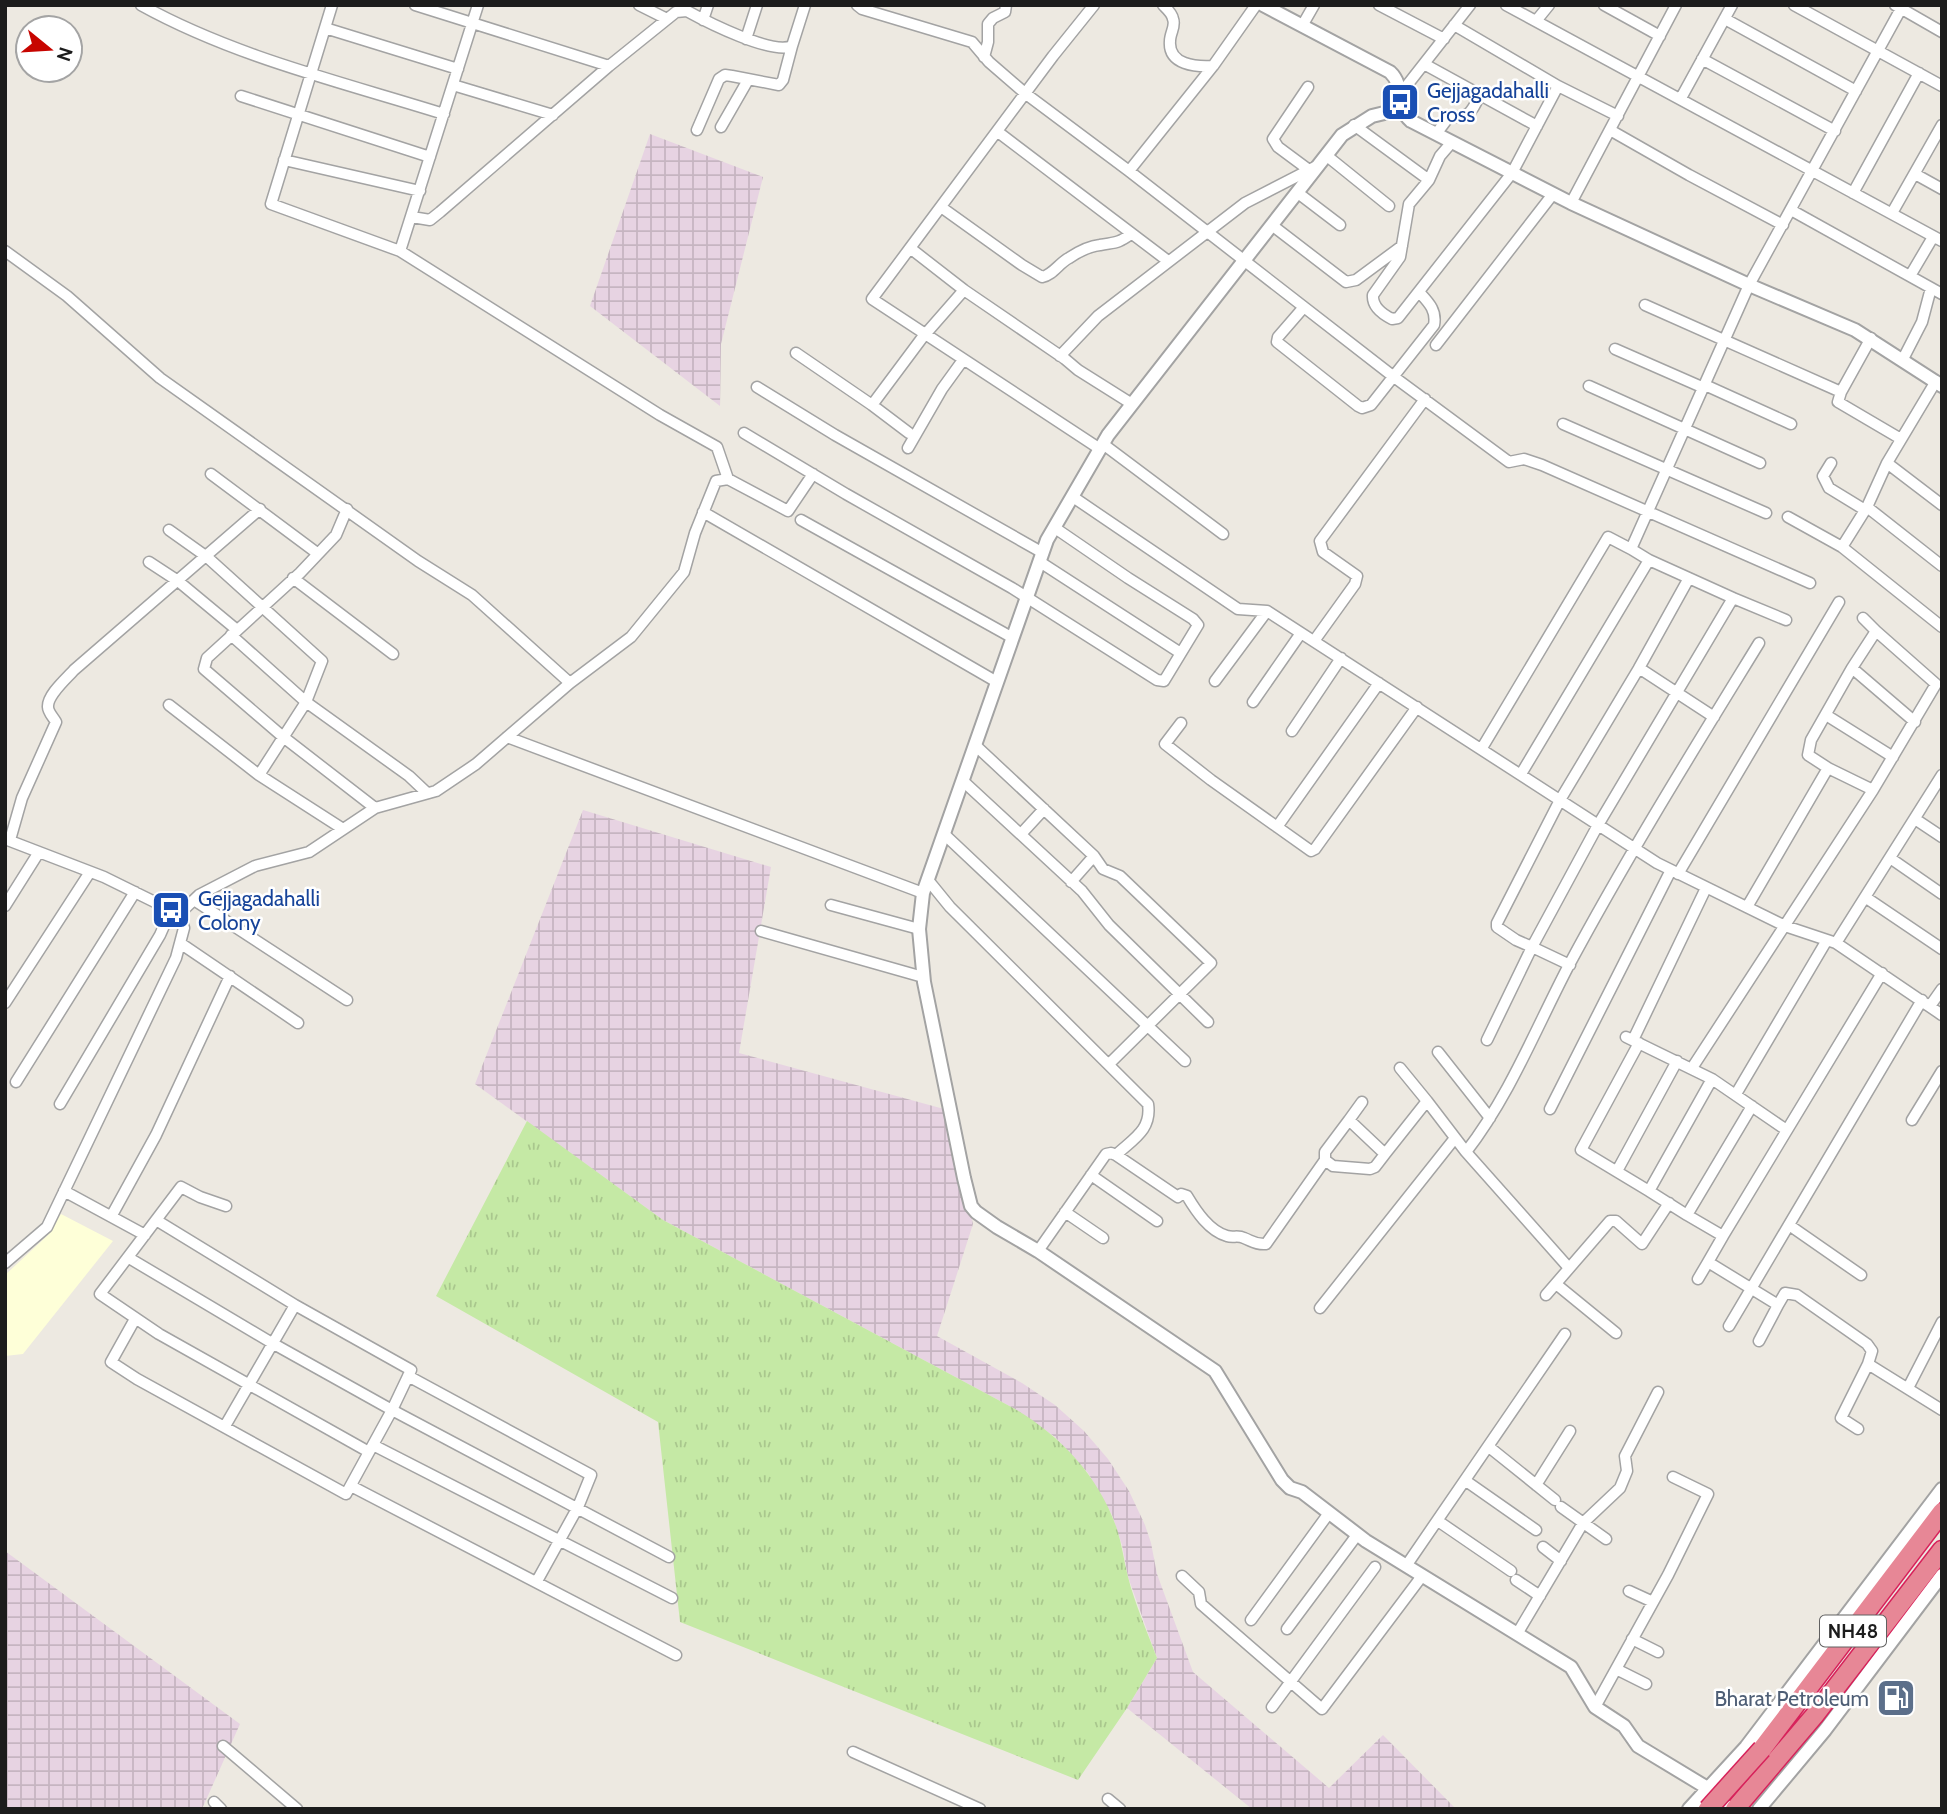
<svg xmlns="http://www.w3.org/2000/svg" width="1947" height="1814" font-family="Cabin,sans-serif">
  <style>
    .industrial { fill: url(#industrial-grid) }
    .education { fill: #feffd8 }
    .grass { fill: url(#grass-tufts) }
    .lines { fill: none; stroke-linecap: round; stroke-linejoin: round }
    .minor-casing { stroke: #a3a3a3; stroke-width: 13 }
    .tertiary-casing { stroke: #a3a3a3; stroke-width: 16 }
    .motorway-casing { stroke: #d7225b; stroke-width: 21 }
    .minor { stroke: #fff; stroke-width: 10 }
    .tertiary { stroke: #fff; stroke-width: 12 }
    .motorway { stroke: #e78796; stroke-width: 18 }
    .motorway-bridge-casing { stroke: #d7225b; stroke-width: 21; stroke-linecap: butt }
    .motorway-bridge { stroke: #e78796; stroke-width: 18 }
    .labels { text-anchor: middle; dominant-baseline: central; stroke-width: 5; stroke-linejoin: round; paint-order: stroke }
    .shield { fill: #fff; stroke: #606060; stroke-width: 2 }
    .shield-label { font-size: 19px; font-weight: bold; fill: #1c1c1c }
    .transit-label { font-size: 21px; fill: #164399; stroke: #fff; text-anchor: start }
    .service-label { font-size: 21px; fill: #4e5e75; stroke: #fff; text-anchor: end }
  </style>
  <defs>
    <pattern id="industrial-grid" width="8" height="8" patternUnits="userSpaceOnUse" patternTransform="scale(1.75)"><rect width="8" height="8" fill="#e7d3e2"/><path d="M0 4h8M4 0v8" fill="none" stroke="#c6b5c1"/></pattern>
    <pattern id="grass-tufts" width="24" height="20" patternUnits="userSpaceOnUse" patternTransform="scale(1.75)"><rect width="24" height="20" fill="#c5e9a5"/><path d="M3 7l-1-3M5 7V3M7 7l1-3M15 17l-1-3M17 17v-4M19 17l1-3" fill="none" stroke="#a9c78d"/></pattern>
  </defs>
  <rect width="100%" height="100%" fill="#ede9e1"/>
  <path class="industrial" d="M650 134 763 177 721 344 720 406 590 306Z
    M583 810 771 867 739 1053 944 1109 973 1224 937 1336 1022 1383 1055 1405 1084 1431 1108 1459 1129 1491 1145 1525 1151 1543 1157 1574 1193 1672 1329 1788 1383 1735 1456 1809H1252L1127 1708 1157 1658 1128 1577 1122 1545 1112 1515 1088 1473 1055 1437 1015 1409 663 1220 475 1084Z
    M5 1551 240 1724 202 1809H5Z"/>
  <path class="education" d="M61 1214 113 1241 23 1354 5 1356V1275L47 1236Z"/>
  <path class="grass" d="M527 1121 663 1220 1015 1409C1062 1437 1099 1477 1117 1529 1122 1545 1124 1561 1128 1577 1135 1604 1147 1631 1157 1658L1127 1708 1078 1780 680 1622 658 1422 436 1296Z"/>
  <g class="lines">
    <g class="minor-casing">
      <path id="minor" d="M141 5C235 57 342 82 444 114
        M332 5 271 204 400 251 660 415 717 447 728 479
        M415 5 609 66
        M639 5 667 19
        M857 5 862 9 972 42 989 62 1026 94 1129 171 1394 377 1509 462 1524 459 1542 465 1810 583
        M1094 5 1053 56 910 248 964 290 1065 359 1078 370 1132 404
        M1163 5C1167 9 1172 13 1173 19 1176 26 1170 33 1170 41 1168 65 1196 67 1213 66
        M1379 5 1444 39
        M1506 5 1942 241
        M1604 5 1660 36
        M1794 5 1942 86
        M1895 5 1942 32
        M1725 19 1856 91
        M703 20 708 5
        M1536 21 1549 5
        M1454 25 1558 86 1618 116
        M1302 26 1314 5
        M325 28 458 69
        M746 39 757 5
        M984 57 988 42V24L993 18 1005 12 1006 5
        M1702 59 1835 131
        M1424 64 1537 126
        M453 85 553 115
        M1308 87 1273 139 1278 147 1309 170
        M1401 93 1470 5
        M241 96 430 157
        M1681 98 1732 5
        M1354 125 1429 180
        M721 127 748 80
        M697 130 719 79 725 75 732 76 779 85 783 80 792 46
        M1610 130 1689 175 1783 225
        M998 132 1168 261
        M1436 134 1448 118C1470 116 1470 115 1480 95
        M1452 142 1440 156 1429 180 1409 204 1400 257 1373 295C1372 307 1382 314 1392 319L1398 318 1512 173 1558 86
        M1327 156 1389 206
        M284 160 420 191
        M1129 171 1213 66 1256 5
        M1915 174 1942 189
        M1298 193 1340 225
        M1853 193 1919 73
        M1571 203 1676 5
        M941 207 1022 265 1042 277C1053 275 1059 263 1069 258 1078 252 1090 246 1100 245 1116 242 1117 244 1131 234
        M1791 210 1942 294
        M1892 213 1942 125
        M412 217 430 220 440 212 609 66 676 12 687 11C707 22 772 55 792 46L805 5
        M1273 226 1346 282 1356 280 1402 246
        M910 248 872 299 1100 449
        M5 251 67 296 160 378 418 561 472 595 570 683
        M400 251 478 5
        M1910 276 1933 237
        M1645 305 1841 392
        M1304 307 1278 337 1277 342 1358 406 1362 408 1371 405 1434 325C1437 310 1428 302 1419 292
        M1871 338 1841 392 1838 402 1901 439
        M1436 345 1553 194
        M1615 349 1704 388
        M796 353 872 405
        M1060 356 1098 316 1245 203 1315 167
        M1903 359 1922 322 1931 288
        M1936 381 1887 463 1867 507 1842 547 1942 627
        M1705 385 1791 424
        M1589 386 1760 463
        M757 387 835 435 1043 553
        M1563 424 1766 513
        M744 433 846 494 1012 588 1157 680 1164 681 1198 625 1193 619 1128 578 1055 528
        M909 433 872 405 922 338 964 290
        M1103 444 1223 534
        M908 448 942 389 963 360
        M1831 463 1823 476 1829 488 1865 510
        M1887 463 1942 505
        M211 474 317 553
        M1073 497 1238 609 1267 611 1657 863 1785 926 1836 943 1942 1015
        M1867 507 1942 566
        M347 509 336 535 300 573 207 658 204 669 282 736 375 808
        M703 512 997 682
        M1788 517 1842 547
        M801 520 1013 638
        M169 530 207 557 322 661 306 702 259 775
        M1631 549 1649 560 1733 598 1598 825 1532 947 1516 940 1497 927V923L1560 800 1639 668
        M149 562 178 581 237 630
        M1040 562 1179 652
        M293 578 393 654
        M1689 578 1639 668 1714 717
        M1733 598 1786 620
        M1863 618 1876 631
        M231 635 306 702 409 776 427 793
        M1314 641 1355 584 1357 576 1323 552 1320 541 1425 399
        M1852 668 1915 722
        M1215 681 1267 611
        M1253 702 1301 633
        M169 705 259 775 343 829
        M1826 715 1893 757
        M1181 723 1165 744 1211 780 1311 851 1315 849 1417 707
        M1292 731 1341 658
        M507 737 923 893
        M975 745 1094 856 1103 869 1120 876 1211 963 1109 1064
        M1482 748 1608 537 1631 549 1749 285 1903 5
        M1521 774 1649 560
        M963 781 1082 891 1109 925 1208 1022
        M1915 819 1942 837
        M1277 827 1379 683
        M944 834 1185 1061
        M1021 834 1044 809
        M5 839 104 877 171 910 179 914 184 928 176 958 47 1227 5 1263
        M10 840 22 798 56 722C53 717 48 712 48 707 47 695 67 678 74 670L260 509
        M1890 858 1942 894
        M1678 874 1839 602
        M928 880 950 907 1148 1104C1152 1130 1133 1139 1116 1155L1111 1153 1106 1154 1038 1251
        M1071 882 1094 856
        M1865 897 1942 949
        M194 900 347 1000
        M831 905 919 929
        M5 906 39 852
        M1747 907 1828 768 1873 790
        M179 914 199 895 255 866 309 852 375 808 436 791 476 764 570 683 631 637 684 572 695 533 716 481 728 479 788 511 813 474
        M761 931 923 977
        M180 943 298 1023
        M1836 943 1942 775
        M5 1003 90 872
        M1930 1006 1942 989
        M1626 1037 1712 1079 1785 1129
        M1487 1040 1532 947 1570 965
        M1633 1040 1706 888
        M1639 1043 1581 1150 1649 1191
        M1438 1052 1490 1118
        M1400 1068 1427 1101
        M1692 1068 1873 790 1936 684 1876 631 1852 668 1811 740 1808 755 1828 768
        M16 1082 135 892
        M1736 1094 1827 940
        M60 1104 160 935 171 910
        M1752 1106 1687 1215 1723 1236 1708 1262 1778 1305 1785 1293 1797 1295 1867 1344 1872 1351 1868 1364 1942 1410
        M1550 1109 1671 870
        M1349 1120 1362 1102
        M1912 1120 1942 1071
        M1466 1152 1569 1268
        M1116 1155 1178 1197 1181 1194 1187 1196C1196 1211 1209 1231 1227 1236 1233 1238 1238 1235 1244 1238 1252 1241 1256 1245 1266 1244L1325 1160V1152L1349 1120 1385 1154 1427 1101 1466 1152C1510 1095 1536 1028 1569 965 1628 855 1694 749 1759 643
        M1325 1160 1333 1166 1370 1169 1375 1167 1385 1154
        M1617 1171 1677 1061
        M1091 1175 1157 1221
        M64 1191 145 1235
        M226 1206 200 1197 181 1187 100 1294 159 1334 369 1452
        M1065 1212 1103 1238
        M112 1215 156 1135 230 976
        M1687 1215 1649 1191 1712 1079
        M1789 1225 1861 1275
        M1723 1236 1882 973
        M129 1258 272 1343 392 1410 669 1557
        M1698 1279 1708 1262
        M1556 1284 1616 1333
        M1546 1295 1610 1221H1616L1642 1244 1669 1203
        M1320 1308 1455 1138
        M135 1319 111 1362 137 1379 346 1494 392 1410 411 1370 295 1305 156 1220
        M1729 1326 1922 1000
        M1759 1341 1778 1305
        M408 1376 591 1475 578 1507 537 1581
        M1908 1388 1942 1322
        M225 1426 295 1305
        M1858 1429 1841 1418 1868 1364
        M373 1445 672 1598
        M1489 1447 1555 1500
        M1466 1481 1536 1530
        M1536 1485 1570 1431
        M351 1486 676 1655
        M1561 1507 1606 1539
        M1438 1521 1511 1571
        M1543 1547 1561 1561
        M1406 1566 1565 1334
        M1182 1576 1199 1592 1201 1604 1322 1709 1422 1576
        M1516 1580 1540 1596
        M1629 1591 1653 1602
        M1251 1620 1329 1513
        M1287 1629 1357 1535
        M1517 1634 1583 1523 1620 1488 1627 1471 1625 1456 1658 1392
        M1632 1639 1658 1652
        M1616 1669 1646 1684
        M1272 1707 1375 1567
        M1595 1707 1668 1575 1708 1494 1673 1477
        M223 1746 297 1809
        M853 1752 980 1809
        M1108 1799 1120 1809
        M214 1802 221 1809"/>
    </g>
    <g class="tertiary-casing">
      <path id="tertiary" d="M1263 5 1390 72C1406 87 1394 107 1411 121L1571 203 1749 285 1855 330 1942 386
        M1401 109 1372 116 1342 135 1108 435 1047 540 923 893 919 929 924 982 964 1178 971 1206 976 1212 997 1227 1038 1251 1215 1371 1282 1480 1290 1488 1302 1492 1366 1541 1571 1667 1595 1707 1624 1726 1638 1746 1709 1789 1729 1809
        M1689 1809 1746 1747 1942 1489
        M1759 1809 1825 1730 1942 1575"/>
    </g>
    <g class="motorway-casing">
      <path id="motorway" d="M1762 1749 1942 1512
        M1735 1809 1814 1716 1942 1550"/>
    </g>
    <use href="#minor" class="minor"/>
    <use href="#tertiary" class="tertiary"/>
    <use href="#motorway" class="motorway"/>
    <g class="motorway-bridge-casing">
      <path id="motorway-bridge" d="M1708 1809 1762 1749"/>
    </g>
    <use href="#motorway-bridge" class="motorway-bridge"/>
  </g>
  <defs>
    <g id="bus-square" transform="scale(2.0125)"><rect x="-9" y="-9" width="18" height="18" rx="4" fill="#1a4fb4" stroke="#fff"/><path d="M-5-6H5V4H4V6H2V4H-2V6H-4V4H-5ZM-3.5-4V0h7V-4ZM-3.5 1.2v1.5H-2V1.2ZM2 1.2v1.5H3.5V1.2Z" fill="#fff"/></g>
    <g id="fuel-square" transform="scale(2.0125)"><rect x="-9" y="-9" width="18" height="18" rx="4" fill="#5c6f8a" stroke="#fff"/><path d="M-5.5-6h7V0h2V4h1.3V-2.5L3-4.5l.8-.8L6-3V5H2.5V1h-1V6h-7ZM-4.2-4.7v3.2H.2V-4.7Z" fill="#fff"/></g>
  </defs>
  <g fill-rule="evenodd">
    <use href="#bus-square" x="1400" y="102"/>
    <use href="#bus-square" x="171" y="910"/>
    <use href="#fuel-square" x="1896" y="1698"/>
  </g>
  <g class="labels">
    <rect class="shield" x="1820" y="1615.5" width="66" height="31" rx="5"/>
    <g class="shield-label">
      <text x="1853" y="1631">NH48</text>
    </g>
    <g class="transit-label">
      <text x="1427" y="90">Gejjagadahalli<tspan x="1427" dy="24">Cross</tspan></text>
      <text x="198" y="898">Gejjagadahalli<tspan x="198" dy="24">Colony</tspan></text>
    </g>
    <g class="service-label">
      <text x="1869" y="1698">Bharat Petroleum</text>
    </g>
  </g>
  <rect width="1947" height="1814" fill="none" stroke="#1c1c1c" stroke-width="14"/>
  <g transform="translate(49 49) rotate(108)"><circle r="33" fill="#ffffff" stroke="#a4a4a4" stroke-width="2"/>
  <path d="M0-5L12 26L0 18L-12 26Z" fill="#c70500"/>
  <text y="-10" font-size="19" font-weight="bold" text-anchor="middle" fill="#1c1c1c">N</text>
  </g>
</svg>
